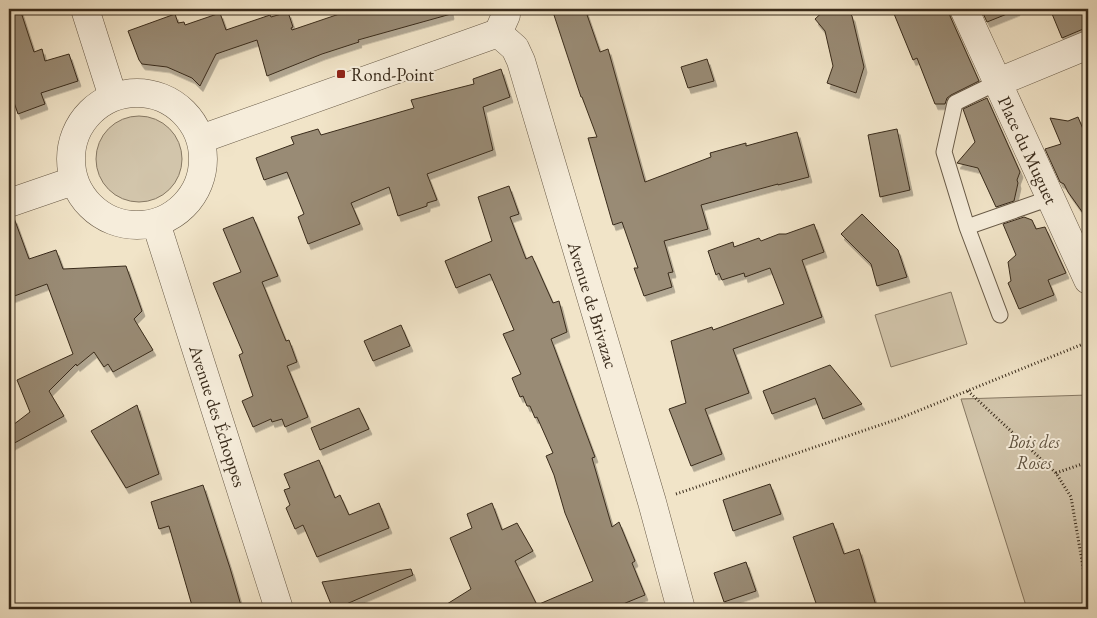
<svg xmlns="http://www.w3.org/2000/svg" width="1097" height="618" font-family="'EB Garamond',serif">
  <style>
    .green { fill: #d2c5ab; stroke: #867863 }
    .building { fill: #998b75; stroke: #392b1b; filter: url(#shadow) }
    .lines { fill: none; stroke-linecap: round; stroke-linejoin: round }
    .lane-casing { stroke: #675946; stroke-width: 17 }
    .street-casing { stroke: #675946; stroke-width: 29 }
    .path { stroke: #392b1b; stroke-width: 3; stroke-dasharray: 1 2.5; stroke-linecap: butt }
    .lane { stroke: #f6eddb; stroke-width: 15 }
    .street { stroke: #f6eddb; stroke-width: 28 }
    .poi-dot { fill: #8f2418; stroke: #f6eddb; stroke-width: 2 }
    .labels { text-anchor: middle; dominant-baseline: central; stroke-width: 4; stroke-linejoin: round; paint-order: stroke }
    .poi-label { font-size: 18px; fill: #392b1b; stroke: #f6eddb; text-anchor: start }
    .street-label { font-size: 18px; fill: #392b1b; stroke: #f6eddb }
    .park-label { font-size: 18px; font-style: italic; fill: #5f523f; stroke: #f6eddb }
  </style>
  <defs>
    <filter id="shadow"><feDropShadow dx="3" dy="5.5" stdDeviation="0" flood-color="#0004"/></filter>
  </defs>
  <rect width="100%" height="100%" fill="#f1e4c8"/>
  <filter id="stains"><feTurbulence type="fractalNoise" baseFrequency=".004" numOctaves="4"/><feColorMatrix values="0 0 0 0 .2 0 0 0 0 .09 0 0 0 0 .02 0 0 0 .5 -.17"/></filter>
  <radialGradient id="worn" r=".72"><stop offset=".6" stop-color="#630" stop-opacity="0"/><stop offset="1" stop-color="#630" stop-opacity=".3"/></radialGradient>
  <path class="green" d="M96 159a43 43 0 1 1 86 0a43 43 0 1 1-86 0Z
    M951 292 967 344 891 367 875 315Z
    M1088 395V609H1027L961 399Z"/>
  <path class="building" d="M9 9H20L34 52 42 49 45 61 69 54 78 81 41 93 45 104 18 114 9 88Z
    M354 9H450L451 14 358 40 359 42 322 54 267 76 257 40 216 54 200 86 192 78 167 67 142 64 139 60 128 31 175 14 178 23 184 22 185 25 220 13 226 30 270 15 271 17 288 12 293 27 291 28 292 30Z
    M552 9H585L600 52 608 49 645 182 711 157 710 153 746 143V146L797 132 809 177 778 185V184L701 205 708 229 664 241 673 272 668 273 672 287 644 296 634 268H638L622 222 613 225 588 138 597 137 582 97H581Z
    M826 9H846L852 16 864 67 856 93 827 83 833 66 825 31 815 19Z
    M892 9H949L950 16 979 81 951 95 947 98 945 104H935L917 58 913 60Z
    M981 9H1017V10L987 22Z
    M1050 9H1088V27L1062 38Z
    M707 59 714 81 688 88 681 67Z
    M501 69 510 97 483 107 493 150 427 174 437 200 427 203V206L398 216 389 187 351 203 360 224 308 244 298 217 304 214 287 172 264 180 256 158 294 144 291 137 318 129 321 135 414 108 411 100 474 84 473 79Z
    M987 98 1020 172 1017 180 1018 183 1014 201 996 207 978 168 957 163 975 142 963 109Z
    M1078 117 1088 141V220L1068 192 1064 184 1060 182 1045 149 1061 144 1050 118 1068 121Z
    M897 129 910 190 880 197 868 135Z
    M509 186 519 214 510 217 526 259 532 256 553 303 559 301 567 332 551 339 595 457 592 458 612 527 619 522 635 561 632 563 645 595 611 609H439L471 589 450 538 472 528 467 514 492 503 502 530 517 523 533 551 515 561 537 605 593 581 565 513 554 475 546 456 553 453 537 417 535 418 530 406H527L523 396 520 397 512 378 521 374 503 334 514 330 490 274 456 288 445 261 492 241 478 197Z
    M862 214 898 250 907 277 877 286 871 264 841 234Z
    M253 217 278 276 262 282 286 341 289 340 297 362 287 366 308 417 285 427 282 419 272 422 271 419 253 427 242 401 253 396 239 355 243 353 213 283 241 272 223 229Z
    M1024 217 1032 220 1036 229 1045 227 1066 273 1048 280 1054 295 1019 309 1008 283 1011 281 1008 262 1016 255 1003 224Z
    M9 218H14L29 259 56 250 63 269 126 266 142 311 134 319 153 350 113 372 108 364 104 367 94 352 77 366 76 364 49 391 64 416 9 446V428L30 412 17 380 73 354 47 284 9 298Z
    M814 224 824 252 802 260 822 317 733 349 749 393 705 409 722 454 691 466 669 409 686 403 671 341 712 327 713 330 784 304 770 268 745 277 744 273 722 280 719 273 716 275 708 251 733 242 734 247 759 238 761 241 779 234H786Z
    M401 325 410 346 373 361 364 341Z
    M830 365 862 404 823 419 815 398 772 414 763 391Z
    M137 405 159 474 126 488 91 431Z
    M359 408 369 429 320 450 311 428Z
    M319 460 335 498 340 495 349 515 379 503 389 528 317 557 303 525 295 529 286 508 290 505 284 490 290 488 284 474Z
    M770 484 781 514 733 531 723 500Z
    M203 485 230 568 242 609H193L169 526 159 529 151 502Z
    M833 523 844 554 859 549 877 609H818L793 537Z
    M746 562 756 591 724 602 714 573Z
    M411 569 413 575 335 609H333L322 582Z"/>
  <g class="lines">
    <g class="lane-casing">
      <path id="lane" d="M996 83 955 103 944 152 967 227 1000 315
        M967 227 1050 198"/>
    </g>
    <g class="street-casing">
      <path id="street" d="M85 9 113 97
        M964 9 1088 280
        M498 33 515 48 521 61 652 502 681 609
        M498 33 506 15V9
        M996 83 1088 45
        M71 159a66 66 0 1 1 132 0a66 66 0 1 1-132 0Z
        M201 139 498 33
        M9 203 73 181
        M156 223 279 609"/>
    </g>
    <path class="path" d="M968 391 1056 473 1071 497 1088 596
      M1056 473 1088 462
      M676 494 898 419 1088 342"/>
    <use href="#lane" class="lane"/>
    <use href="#street" class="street"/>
  </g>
  <rect class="poi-dot" x="336" y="69" width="10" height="10" rx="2.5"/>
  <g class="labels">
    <g class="poi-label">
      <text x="351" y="74">Rond-Point</text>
    </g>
    <g class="street-label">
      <text transform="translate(1028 150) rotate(65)">Place du Muguet</text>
      <text transform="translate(593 305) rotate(73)">Avenue de Brivazac</text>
      <text transform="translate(218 416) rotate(72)">Avenue des Échoppes</text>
    </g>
    <g class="park-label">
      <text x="1034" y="441">Bois des<tspan x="1034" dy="21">Roses</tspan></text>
    </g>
  </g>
  <rect width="1097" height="618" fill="none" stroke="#f1e4c8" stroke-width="30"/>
  <rect x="10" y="10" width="1077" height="598" fill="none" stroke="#392b1b" stroke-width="2.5"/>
  <rect x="15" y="15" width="1067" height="588" fill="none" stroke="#392b1b"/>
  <rect width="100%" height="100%" filter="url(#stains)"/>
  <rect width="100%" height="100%" fill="url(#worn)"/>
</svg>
